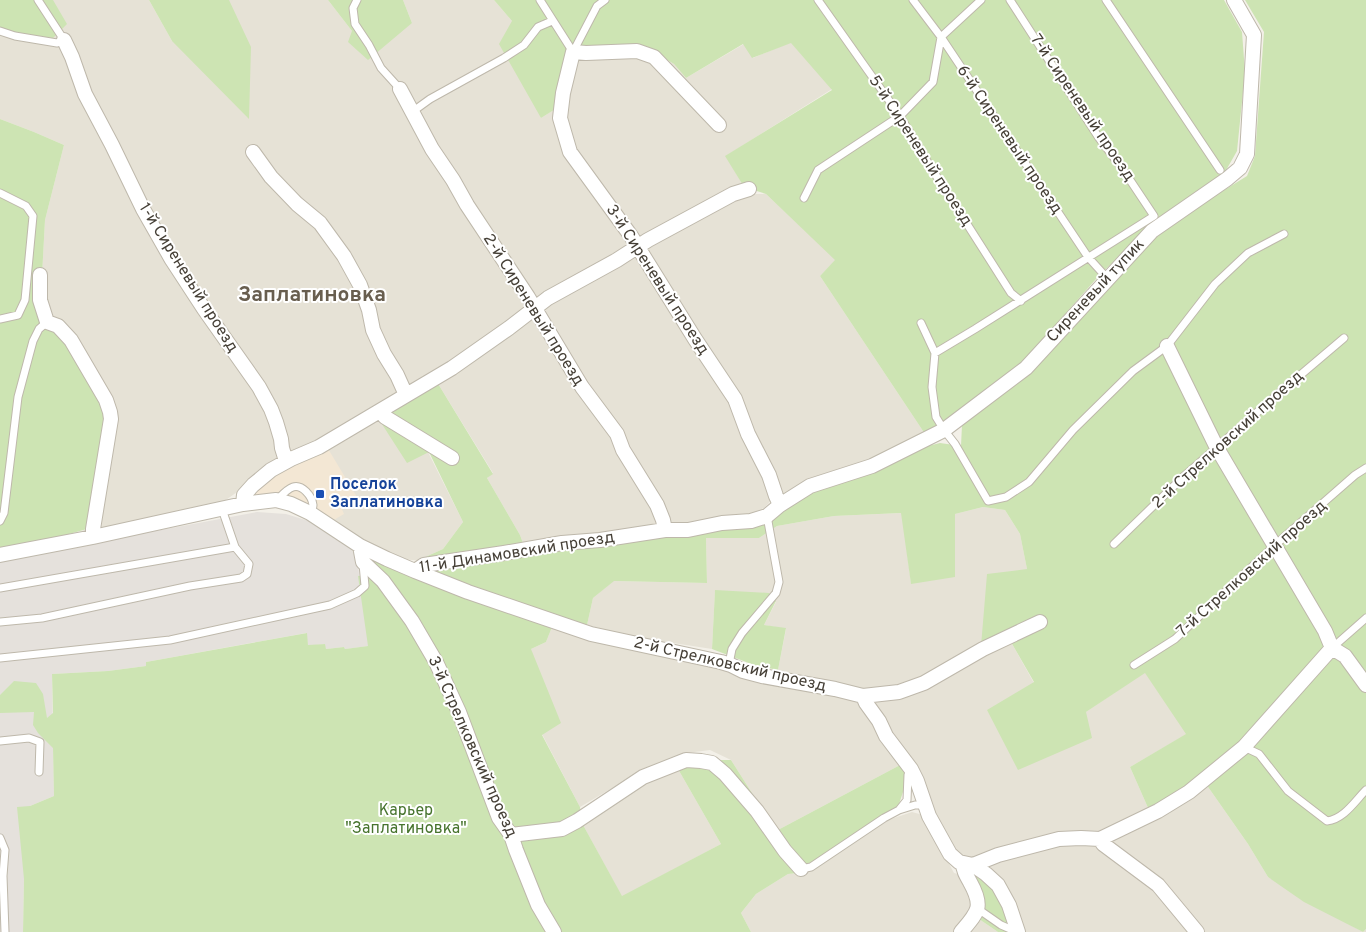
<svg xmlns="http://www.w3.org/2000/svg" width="1366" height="932" font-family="Overpass,sans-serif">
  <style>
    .residential { fill: #e6e2d6 }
    .commercial { fill: #f3e7d4 }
    .industrial { fill: #e5e1dc }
    .green { fill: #cde4b3 }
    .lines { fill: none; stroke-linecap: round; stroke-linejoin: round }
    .service-casing { stroke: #beb8ab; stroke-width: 9 }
    .minor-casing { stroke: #beb8ab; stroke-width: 16 }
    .service { stroke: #fff; stroke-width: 7 }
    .minor { stroke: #fff; stroke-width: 14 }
    .transit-dot { fill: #1a4fb4; stroke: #fff; stroke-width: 2 }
    .labels { text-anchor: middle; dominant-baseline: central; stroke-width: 4; stroke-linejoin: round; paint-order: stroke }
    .street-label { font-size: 16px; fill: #464037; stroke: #fff }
    .transit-label { font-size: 16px; font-weight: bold; fill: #164399; stroke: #fff; text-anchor: start }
    .park-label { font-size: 16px; fill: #47742e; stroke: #fff }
    .district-label { font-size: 21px; font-weight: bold; fill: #685e4f; stroke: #fff }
  </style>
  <rect width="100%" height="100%" fill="#f3f0e8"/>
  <path class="residential" d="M0 0H149L172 41 229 0H328L352 31 412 23 403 0H494L512 21 541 118 558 107 557 119 627 242 624 249 450 365 321 441 274 460 268 467 254 480 223 502 102 529 98 527 51 321 41 295 45 220 64 145 34 132 0 119Z
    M791 42 832 89 726 156 744 187 646 238 638 237 572 149 565 119 576 60 585 47H646L674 64 686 78 744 44 753 58Z
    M751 194H766L836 260 820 276 925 434 871 460 790 493 783 494 779 492 645 249 733 199Z
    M635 256 638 257 732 399 772 496 769 503 764 508 748 515 673 526 668 520 584 385 541 307Z
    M535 316 615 435 658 519 655 525 524 546 520 535 487 478 493 473 437 382Z
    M378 418 428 452 463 522 443 549 423 558V561L402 559 380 551 332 521 340 507 327 447Z
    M983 507 1005 510 1020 534 1027 569 981 646 920 680 899 688 870 690 825 680H806L778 670 786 629 764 625 776 602 715 591 712 649 641 638 587 625 593 598 613 581 707 583 706 538H759L777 526 834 516 902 513 911 583 955 576V514Z
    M552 627 835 694 861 704 902 764 776 831 731 760 710 750 687 753 641 771 580 807 542 734 531 649 546 642Z
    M1011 642 1034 683 1086 712 1145 672 1187 734 1130 767 1149 810 1101 833 978 859 962 857 954 851 889 734 873 703 878 699Z
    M678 769 721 844 622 897 582 823 645 779Z
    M1206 784 1248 844 1268 877 1345 922 1363 932 1366 929V932H1024L987 869 988 864 1034 848 1079 843 1095 846 1127 830Z
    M912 812 923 815 954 873 962 875 968 884 972 911 957 932H751L741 913 756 894 788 874 808 872 885 821Z
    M979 919 998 932H966Z"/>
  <path class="commercial" d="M327 447 357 497 341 507 344 514 332 521 309 505 278 495H253L256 487 275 473Z"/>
  <path class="industrial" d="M257 512 286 514 309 521 327 529 346 542 358 559 359 576 369 646 345 649 344 647 326 649 324 644 308 646 306 633 146 662V666L108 671 52 674 54 796 30 806 24 879 23 932H0V560Z"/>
  <path class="green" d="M0 0H53L67 24 53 38 17 33 0 28Z
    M149 0H229L251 47 249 119 172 41Z
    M328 0H403L412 23 368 60 348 42 352 31Z
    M494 0H1224L1242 32 1245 72 1237 151 1225 172 1147 227 1096 279 1021 364 948 419 925 434 820 276 835 260 766 194 744 187 725 156 832 90 791 43 752 58 743 44 686 78 674 64 646 47H585L576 60 565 103 541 118 499 44 512 21Z
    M1245 0H1366V929L1363 932 1304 902 1268 877 1248 844 1206 784 1186 788 1149 810 1130 767 1186 734 1145 673 1086 712 1092 738 1018 770 987 710 1034 682 1011 642 981 646 987 574 1027 569 1020 534 1005 510 983 507 955 514V577L911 584 901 513 834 516 777 526 759 538H706L707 583 614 581 593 598 587 625 457 582 429 569 785 508 810 491 916 449 940 443 961 446 962 425 1155 233 1247 176 1255 156 1264 32Z
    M0 119 34 132 64 145 45 220 41 295 54 329 67 343 106 413 87 529 40 542 0 550Z
    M437 382 493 474 487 478 520 535 524 546 423 561V558L443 549 463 522 429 452 407 463 378 418Z
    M369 558 552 627 546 642 531 649 561 723 542 735 580 807 582 823 622 896 721 844 678 769 710 760H731L776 831 902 764 905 773 903 792 899 804 885 821 808 872 788 874 756 894 741 913 751 932H23L24 879 17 807 30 806 54 796 53 748 38 733 33 725 34 712 0 713V695L14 681 36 683 43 694 47 718 53 713 52 674 108 671 146 666V662L307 633 308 645 325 644 326 649 344 647 345 649 368 646 358 576 368 575Z
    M715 590 769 593 776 601 764 625 786 628 778 670 754 665 712 649Z
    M975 871 991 882 1014 932H998L979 919 971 876Z"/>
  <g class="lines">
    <g class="service-casing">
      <path id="service" d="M357 0 353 8 355 24 369 45 381 68 400 89
        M540 0 573 52 597 6 605 0
        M818 0 900 116 930 166 1011 293 1021 301
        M913 0 941 37 1088 257 1107 278
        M1106 0 1220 170
        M0 31 15 36 57 43 64 40 38 0
        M412 112 430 99 504 58 524 45 538 27 552 21
        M0 193 26 206 33 216 25 300 18 315 0 319
        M804 198 818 170 900 116 933 82 941 37 981 0
        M921 323 935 353 932 387 936 417 944 430 955 444 988 501 1006 497 1029 482 1073 430 1133 371 1167 346 1215 284 1248 253 1284 234
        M935 353 975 329 1154 216 1124 171 1099 138 1010 0
        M277 500C282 495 287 489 293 487 302 484 312 496 313 505 313 508 312 510 310 513
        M0 521 4 513 18 397 33 341 39 329 47 322
        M1114 544 1182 478 1278 394 1344 338
        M0 588 235 547
        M0 622 42 618 190 586 241 578 247 574 249 564 235 547 222 509
        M1332 648 1366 618
        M0 658 170 640 330 605 357 593 365 586 363 564
        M729 664 732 649 742 633 776 593 779 582 767 516
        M1134 665 1175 639 1275 545 1355 475 1366 468
        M0 741 29 738 40 742 39 772
        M1244 747 1259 754 1288 791 1327 821C1344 819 1355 801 1366 790
        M899 810 915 805H925
        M0 838 5 850 3 876 5 932
        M801 869 811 867 884 818 899 810 907 800 908 775 910 772
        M978 909 1001 925 1017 932"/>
    </g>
    <g class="minor-casing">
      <path id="minor" d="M64 40 72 57 85 94 112 145 143 209 172 260 204 309 259 387 271 409 276 422 281 439 282 448 286 461
        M400 89 432 149 453 180 467 205 528 297 582 387 617 434 623 450 657 505 663 520 665 530
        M719 125 654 57 637 51 586 53 573 52 563 93 560 118 570 152 631 236 695 339 735 399 748 434 769 475 776 496 780 505
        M253 152 271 177 297 204 320 223 344 256 360 285 369 310 373 330 384 354 397 375 406 395
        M40 275V300L47 322 58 326 71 340 106 400 110 412 111 419 93 529V537
        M1167 346 1217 448 1325 631 1332 648 1345 656 1366 685
        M380 411 385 417 452 458
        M243 504 244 495 253 485 271 470 291 459 319 447 452 368 509 328 548 298 617 260 648 240 733 194 749 189
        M360 546 363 562 383 581 412 621 436 662 459 712 499 818 511 835 516 850 538 905 554 932
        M0 555 93 537 243 504 276 500 291 504 310 513 360 546 387 559 415 571 424 565 504 553 562 543 600 540 665 530H688L722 523 751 521 767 516 780 505 810 486 872 466 944 430 1026 368 1152 231 1227 179 1240 168 1247 154 1254 35 1234 0
        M415 571 468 592 591 634 721 662 731 665 743 671 762 676 835 689 863 696 899 692 924 683 983 649 1040 622
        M863 696 866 703 879 721 886 736 911 769 917 781 929 816 950 854 959 862 973 865 986 874 998 885 1009 905 1018 932
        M511 835 562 829 577 821 643 777 686 760 701 761 712 763 725 774 757 811 785 851 801 869
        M1100 839 1103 844 1158 885 1197 932
        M973 865 998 855 1059 839 1081 838 1100 839 1158 811 1189 792 1244 747 1332 648
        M961 932C978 912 984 907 970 882 966 875 963 870 963 863"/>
    </g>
    <use href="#service" class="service"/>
    <use href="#minor" class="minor"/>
  </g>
  <rect class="transit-dot" x="315" y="489" width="10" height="10" rx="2.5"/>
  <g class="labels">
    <g class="street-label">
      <text transform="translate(1082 108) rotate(56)">7-й Сиреневый проезд</text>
      <text transform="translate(1009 140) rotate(56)">6-й Сиреневый проезд</text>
      <text transform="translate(920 151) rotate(57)">5-й Сиреневый проезд</text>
      <text transform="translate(188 278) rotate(58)">1-й Сиреневый проезд</text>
      <text transform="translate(657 280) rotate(57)">3-й Сиреневый проезд</text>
      <text transform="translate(1096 291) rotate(-47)">Сиреневый тупик</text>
      <text transform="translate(533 310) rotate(58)">2-й Сиреневый проезд</text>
      <text transform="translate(1228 440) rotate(-42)">2-й Стрелковский проезд</text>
      <text transform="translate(517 553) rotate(-9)">11-й Динамовский проезд</text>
      <text transform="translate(1252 569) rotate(-42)">7-й Стрелковский проезд</text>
      <text transform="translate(730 665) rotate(13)">2-й Стрелковский проезд</text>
      <text transform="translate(472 747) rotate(66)">3-й Стрелковский проезд</text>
    </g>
    <g class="transit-label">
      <text x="330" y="485">Поселок<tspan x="330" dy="18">Заплатиновка</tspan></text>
    </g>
    <g class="park-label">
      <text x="406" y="811">Карьер<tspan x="406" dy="18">"Заплатиновка"</tspan></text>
    </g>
    <g class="district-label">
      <text x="312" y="295">Заплатиновка</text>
    </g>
  </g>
</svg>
